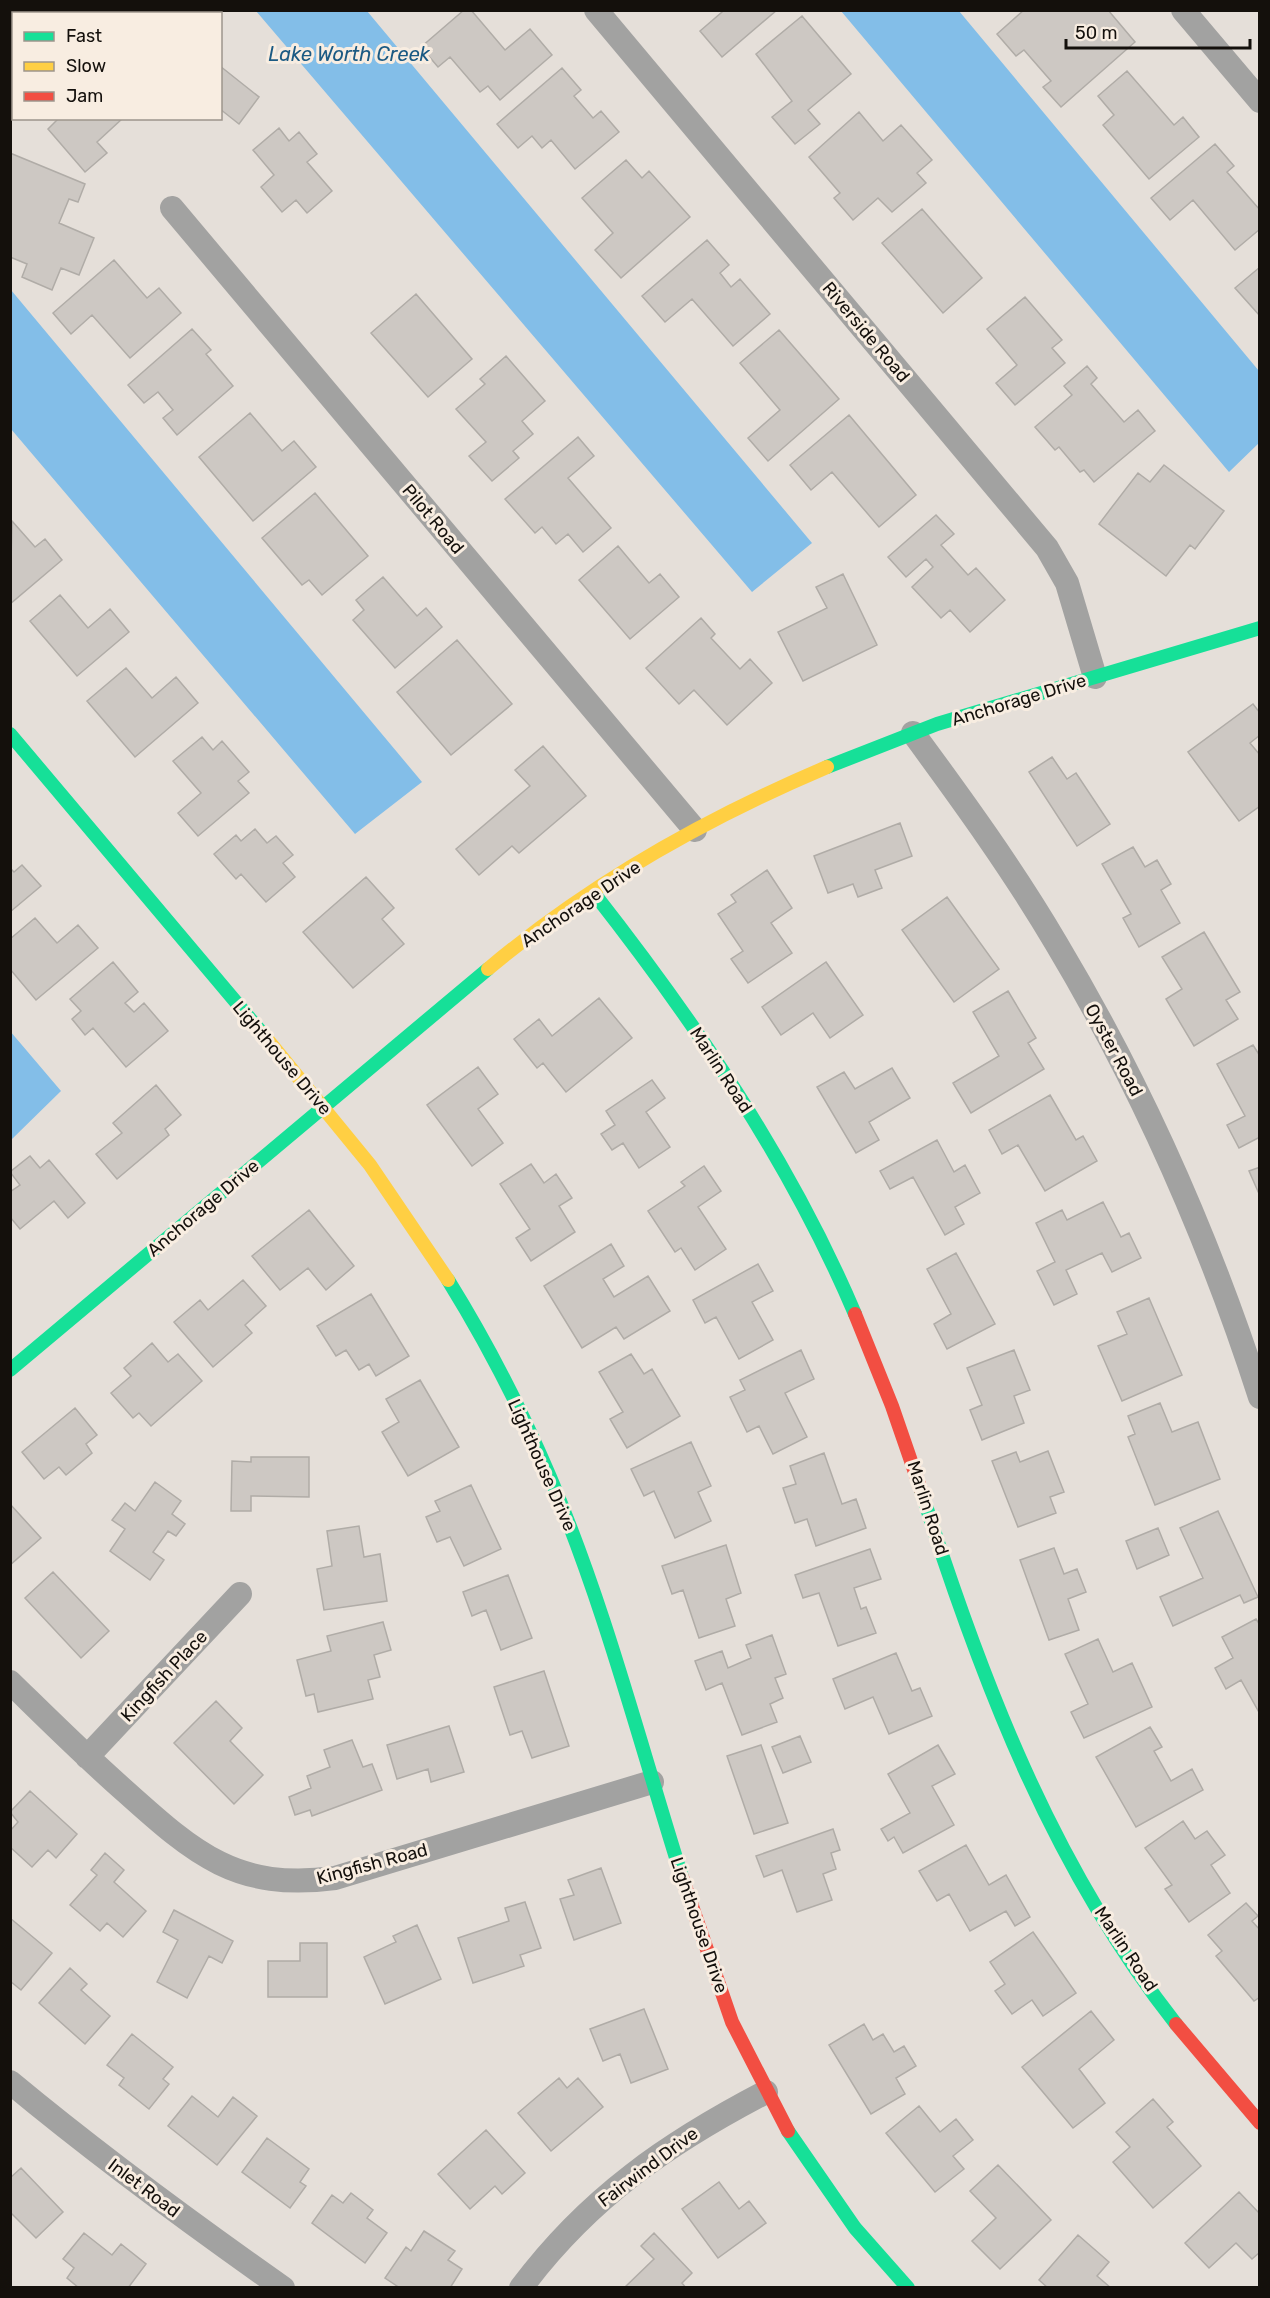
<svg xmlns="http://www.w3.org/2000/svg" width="1270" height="2298" font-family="Rubik,sans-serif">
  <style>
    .water { fill: #83bee8 }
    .building { fill: #cdc8c3; stroke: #b0aca7; stroke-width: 1.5 }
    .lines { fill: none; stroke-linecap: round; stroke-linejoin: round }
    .street { stroke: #a2a2a1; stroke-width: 24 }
    .fast { stroke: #16e098; stroke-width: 14 }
    .slow { stroke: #ffcf43; stroke-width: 14 }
    .jam { stroke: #f24e42; stroke-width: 14 }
    .labels { text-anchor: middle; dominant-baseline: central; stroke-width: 6; stroke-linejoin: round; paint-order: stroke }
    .street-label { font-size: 18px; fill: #14100c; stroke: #f8ede1 }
    .water-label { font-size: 20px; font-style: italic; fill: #1b5a83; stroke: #f8ede1 }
  </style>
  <rect width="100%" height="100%" fill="#e5dfd9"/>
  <path class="water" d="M256 11H367L812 543 752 592Z
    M841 11H959L1259 371V443L1229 472Z
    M11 290 422 782 355 834 11 429Z
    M10 1031 61 1091 11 1140H10Z"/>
  <path class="building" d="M464 10H471L505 50 530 29 552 55 500 100 488 86 480 92 450 57 438 67 421 47Z
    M721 10H777L722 57 700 31 722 12Z
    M1024 10H1108L1135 42 1061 107 1043 87 1051 81 1024 50 1016 56 997 34Z
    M802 16 851 74 808 110 820 124 795 144 772 117 792 101 756 54Z
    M220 66 259 97 239 124 220 109Z
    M562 68 581 90 574 96 593 118 601 111 619 132 575 169 551 140 542 148 532 136 518 148 497 124Z
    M1127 71 1174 125 1183 117 1199 137 1149 179 1103 125 1114 115 1098 96Z
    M859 112 883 141 901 125 932 160 917 173 926 183 892 212 878 198 853 220 834 198 840 193 809 157Z
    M59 118H123L97 142 107 153 85 172 48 129Z
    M279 128 289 141 299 132 317 154 307 162 332 191 307 213 296 200 282 212 261 187 274 175 253 150Z
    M1215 144 1234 166 1227 172 1260 210V229L1235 250 1193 200 1170 220 1151 198Z
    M10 153 85 184 78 202 69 199 59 223 94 238 79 275 61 268 52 290 22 277 27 264 10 257Z
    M626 160 642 178 649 171 690 217 621 278 595 250 613 233 582 198Z
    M922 209 982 278 943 313 882 243Z
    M707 240 729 265 720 273 731 287 740 279 770 314 733 346 692 299 665 322 642 296Z
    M114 260 147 298 159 288 181 313 130 358 92 315 71 334 53 313Z
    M1260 267V316L1235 288Z
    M416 294 472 359 428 397 371 333Z
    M1025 297 1062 340 1052 348 1065 363 1015 405 996 383 1017 365 987 329Z
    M192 329 211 350 206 354 233 386 177 435 163 418 173 410 158 392 144 403 128 385Z
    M779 330 839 399 768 461 748 438 780 410 740 363Z
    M506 356 545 401 522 421 533 434 513 451 519 458 492 481 469 456 486 442 456 409 485 384 480 379Z
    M1087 366 1097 378 1091 384 1124 422 1138 410 1155 431 1094 482 1084 470 1080 472 1059 447 1055 450 1035 427 1072 395 1064 386Z
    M250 413 282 451 294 441 316 467 253 521 199 457Z
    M849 415 916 495 879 527 832 472 811 490 790 465Z
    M578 437 594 456 568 478 611 528 583 552 568 534 556 544 542 527 535 533 505 499Z
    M1164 465 1224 511 1195 549 1190 545 1166 576 1099 524 1138 473 1150 482Z
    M315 493 368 556 322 595 309 580 302 585 262 538Z
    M936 515 954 534 941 545 968 575 976 568 1005 600 970 632 950 610 941 618 912 587 933 567 926 559 906 577 888 557Z
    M12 521 35 547 45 539 62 560 10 604Z
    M618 546 649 583 660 574 679 597 630 639 579 580Z
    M843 574 877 645 803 681 778 632 827 608 816 587Z
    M383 577 417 616 426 608 442 627 395 668 353 620 364 610 356 600Z
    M60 595 88 628 110 609 129 632 77 676 30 621Z
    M701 618 715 634 711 638 740 669 750 659 772 683 727 725 694 690 679 704 646 668Z
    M457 640 512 704 451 755 397 692Z
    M126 668 152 698 176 677 198 703 135 757 87 701Z
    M1253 704 1260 713V735L1250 743 1260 755V806L1239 821 1188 752Z
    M202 737 213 750 222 741 249 772 238 781 249 793 198 836 178 813 201 793 173 761Z
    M543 746 586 796 519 853 512 846 479 875 456 849 530 786 515 770Z
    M1052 757 1067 779 1076 773 1110 824 1077 846 1029 772Z
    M900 823 912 856 875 870 882 888 858 897 853 884 828 893 814 856Z
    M255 829 267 843 276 836 293 855 283 863 295 877 266 902 241 874 236 879 214 854 236 835 241 841Z
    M1133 847 1145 867 1157 860 1171 884 1161 890 1180 923 1139 947 1123 918 1131 914 1102 864Z
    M22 865 41 886 10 912V868L14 872Z
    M767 870 792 908 771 923 792 953 748 983 731 959 743 951 718 914 736 902 731 895Z
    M366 877 394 908 382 919 404 944 353 988 303 932Z
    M947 897 999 969 954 1002 902 930Z
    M35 918 57 943 78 925 98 948 36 1000 10 969V939Z
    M1204 932 1240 992 1226 1000 1238 1019 1194 1046 1166 999 1182 989 1162 957Z
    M113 962 138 992 125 1003 134 1012 144 1003 168 1031 126 1067 93 1028 85 1035 72 1019 81 1011 70 999Z
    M826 962 863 1015 830 1038 813 1013 781 1035 762 1007Z
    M1008 991 1036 1038 1028 1043 1044 1069 971 1113 953 1083 999 1056 973 1012Z
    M599 998 632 1038 566 1092 543 1063 537 1068 514 1039 539 1019 552 1036Z
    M1253 1045 1260 1056V1137L1239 1148 1227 1125 1245 1116 1217 1064Z
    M478 1067 498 1094 478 1109 503 1143 472 1166 427 1105Z
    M892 1068 910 1098 869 1122 879 1140 856 1153 817 1087 844 1072 855 1089Z
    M652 1080 665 1098 646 1112 670 1147 639 1168 623 1143 612 1150 601 1134 615 1125 606 1111Z
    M156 1085 181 1115 165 1129 169 1135 117 1179 96 1154 122 1133 113 1123Z
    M1050 1095 1076 1140 1083 1136 1097 1161 1045 1191 1018 1145 1002 1154 989 1130Z
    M937 1140 954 1172 965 1165 980 1193 955 1207 964 1224 945 1235 913 1177 890 1189 880 1171Z
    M30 1156 40 1168 49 1160 85 1203 68 1218 54 1201 20 1229 10 1217V1192L20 1185 10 1172Z
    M531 1164 544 1183 556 1174 572 1198 559 1206 575 1232 531 1261 516 1238 530 1229 500 1184Z
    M704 1166 721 1191 698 1207 726 1249 695 1270 681 1248 675 1252 648 1211 685 1186 681 1182Z
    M1260 1167V1196L1249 1171Z
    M1103 1202 1121 1237 1129 1233 1141 1258 1112 1272 1102 1253 1066 1270 1077 1294 1054 1305 1037 1271 1055 1262 1036 1223 1062 1210 1067 1220Z
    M309 1210 354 1266 326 1290 308 1268 280 1290 252 1256Z
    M611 1244 624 1266 603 1279 614 1297 648 1276 670 1311 624 1339 616 1327 582 1348 544 1286Z
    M956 1253 995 1324 947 1349 934 1324 951 1314 927 1269Z
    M758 1264 773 1291 752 1302 773 1340 739 1359 716 1317 705 1323 693 1300Z
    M243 1280 266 1306 245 1325 252 1333 213 1367 174 1322 200 1300 208 1310Z
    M371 1294 409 1356 376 1376 369 1364 359 1370 346 1350 336 1356 317 1326Z
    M1149 1298 1182 1375 1122 1401 1098 1346 1127 1334 1117 1312Z
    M152 1343 168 1362 178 1354 202 1381 151 1426 139 1413 133 1418 111 1393 131 1376 124 1368Z
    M801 1350 814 1379 785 1393 807 1437 773 1454 759 1426 747 1432 730 1397 745 1390 740 1380Z
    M1014 1350 1030 1390 1014 1396 1024 1423 982 1440 970 1410 982 1405 967 1368Z
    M631 1354 644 1374 652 1369 680 1416 627 1448 610 1419 623 1412 599 1372Z
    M420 1380 459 1447 408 1476 382 1432 399 1422 386 1399Z
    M1160 1403 1172 1432 1198 1422 1220 1479 1155 1505 1128 1437 1135 1434 1128 1416Z
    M75 1408 97 1435 86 1444 92 1453 66 1475 59 1467 44 1479 22 1452Z
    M691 1442 711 1486 698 1492 711 1521 675 1538 654 1491 644 1496 631 1469Z
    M1048 1451 1064 1492 1050 1497 1056 1513 1018 1527 992 1461 1016 1452 1020 1462Z
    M824 1453 842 1504 856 1499 866 1528 816 1546 807 1519 795 1523 783 1488 796 1484 790 1466Z
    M251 1457H309V1497L251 1496V1511H231L232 1461 251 1462Z
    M155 1482 181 1501 172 1514 185 1524 176 1536 168 1531 153 1552 164 1560 150 1580 110 1551 125 1529 112 1520 125 1503 135 1511Z
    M471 1485 501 1549 464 1566 450 1537 437 1542 426 1517 440 1511 435 1501Z
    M10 1504 41 1538 10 1565Z
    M1218 1511 1258 1597 1244 1603 1240 1595 1173 1626 1160 1597 1203 1578 1180 1528Z
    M359 1526 364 1557 380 1554 387 1601 324 1610 317 1569 332 1566 327 1531Z
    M1158 1528 1169 1555 1137 1569 1126 1541Z
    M726 1545 741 1593 726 1599 735 1626 699 1638 683 1590 672 1594 662 1566Z
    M1054 1548 1064 1574 1077 1569 1086 1592 1068 1599 1079 1630 1049 1640 1020 1560Z
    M870 1549 881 1579 854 1588 861 1609 866 1607 876 1633 838 1646 819 1593 803 1598 795 1575Z
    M53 1572 109 1631 81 1658 25 1598Z
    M508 1575 532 1638 501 1650 486 1610 472 1616 463 1592Z
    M1256 1619 1260 1625V1714L1241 1680 1226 1689 1215 1668 1233 1658 1222 1637Z
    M383 1622 391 1650 374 1655 380 1677 368 1680 373 1699 318 1712 314 1694 306 1696 297 1660 331 1651 327 1636Z
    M772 1635 786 1674 775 1678 783 1698 770 1704 777 1722 742 1735 722 1683 706 1690 695 1661 722 1651 728 1668 751 1658 746 1645Z
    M1098 1639 1113 1672 1132 1663 1152 1707 1084 1738 1071 1712 1088 1704 1065 1654Z
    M896 1653 912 1691 920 1688 932 1716 889 1734 873 1697 845 1709 833 1679Z
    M544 1671 569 1746 532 1758 522 1731 510 1735 494 1687Z
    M216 1701 242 1728 230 1741 263 1775 234 1804 174 1743Z
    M449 1726 464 1772 431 1782 428 1769 397 1779 387 1745Z
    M1150 1727 1162 1747 1154 1751 1171 1781 1192 1769 1203 1790 1136 1827 1096 1757Z
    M800 1736 811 1762 783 1773 772 1747Z
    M352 1740 363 1767 372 1764 382 1790 312 1816 310 1810 295 1815 289 1797 311 1788 307 1776 330 1767 324 1750Z
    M761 1745 788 1823 754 1834 727 1756Z
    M938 1745 955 1774 932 1786 954 1825 903 1853 894 1837 888 1841 881 1829 910 1813 888 1774Z
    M30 1791 77 1834 56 1858 48 1850 32 1867 10 1847V1831L18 1822 10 1812Z
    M1183 1821 1195 1839 1207 1831 1225 1855 1211 1865 1230 1893 1189 1922 1165 1889 1172 1885 1145 1848Z
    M833 1829 840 1850 831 1853 836 1869 823 1874 832 1900 797 1912 782 1870 764 1877 756 1856Z
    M966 1845 989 1885 1006 1875 1030 1917 1015 1926 1006 1911 970 1931 949 1894 937 1901 919 1871Z
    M105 1853 124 1870 114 1882 146 1911 123 1937 107 1923 100 1931 70 1905 97 1875 91 1870Z
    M601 1868 621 1923 574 1940 560 1899 574 1895 568 1880Z
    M525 1902 541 1948 520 1955 524 1966 473 1983 458 1938 509 1921 505 1908Z
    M1246 1903 1258 1916 1252 1921 1260 1930V1997L1254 2001 1216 1956 1222 1951 1208 1935Z
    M174 1910 233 1941 222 1963 209 1956 187 1998 157 1982 178 1940 163 1932Z
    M10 1918 52 1953 21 1990 10 1981Z
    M417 1925 441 1979 385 2004 364 1957 396 1942 393 1936Z
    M1033 1932 1076 1993 1043 2016 1032 2000 1012 2014 995 1991 1005 1984 990 1962Z
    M300 1943H327V1997H268V1961H300Z
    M70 1968 87 1984 81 1990 110 2016 85 2044 39 2003Z
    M644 2009 668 2069 631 2083 620 2054 603 2061 590 2029Z
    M1091 2011 1114 2040 1079 2069 1105 2103 1073 2128 1022 2067Z
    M864 2024 873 2040 883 2034 894 2052 904 2046 916 2066 896 2078 905 2094 871 2114 829 2045Z
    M132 2034 173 2067 163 2079 169 2084 149 2109 119 2085 124 2078 107 2065Z
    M559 2078 567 2088 578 2078 603 2107 551 2151 518 2113Z
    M192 2096 218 2117 233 2097 257 2116 217 2165 168 2126Z
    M1153 2099 1173 2122 1167 2127 1201 2166 1153 2208 1113 2162 1130 2147 1116 2132Z
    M919 2106 940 2132 956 2119 973 2140 953 2156 964 2169 935 2192 886 2133Z
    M486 2130 525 2173 502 2194 495 2186 470 2209 438 2174Z
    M267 2138 309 2169 300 2182 306 2186 290 2208 242 2172Z
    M998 2165 1051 2220 1000 2269 972 2241 996 2218 970 2191Z
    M21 2168 63 2212 36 2238 10 2212V2178Z
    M719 2182 739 2209 749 2201 766 2223 718 2258 682 2209Z
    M1239 2192 1260 2214V2252L1252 2259 1236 2243 1209 2268 1185 2243Z
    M351 2193 373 2210 367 2218 387 2233 365 2263 312 2223 332 2195 343 2203Z
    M424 2231 455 2251 448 2260 462 2269 450 2288H400L385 2278 406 2247 411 2251Z
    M84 2233 112 2255 121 2244 146 2264 128 2288H79L67 2278 74 2268 63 2259Z
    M654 2233 692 2273 682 2283 686 2288H624L654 2259 641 2246Z
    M1078 2235 1109 2262 1097 2276 1111 2288H1048L1039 2280Z"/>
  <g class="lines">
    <path class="street" d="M596 10 1047 548 1067 583 1095 677
      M1183 10 1260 101
      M172 208 695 830
      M913 733C963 801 1013 870 1056 943 1141 1085 1209 1239 1260 1397
      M10 1682C49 1720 86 1757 126 1792 195 1854 237 1891 335 1878L652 1782
      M87 1757 240 1594
      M10 2082C98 2155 189 2222 283 2288
      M521 2288C588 2198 668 2143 766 2092"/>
    <path class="fast" d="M10 734 262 1033
      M827 767 937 724 1260 628
      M593 892C695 1022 790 1161 855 1314
      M448 1280C487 1343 521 1409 550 1477 605 1606 640 1744 682 1877
      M10 1370 488 969
      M921 1490C981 1679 1052 1867 1176 2024
      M788 2131 855 2228 908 2288"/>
    <path class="slow" d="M488 969C588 885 707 818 827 767
      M262 1033 370 1165 448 1280"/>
    <path class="jam" d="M855 1314 892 1406 921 1490
      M682 1877 732 2022 788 2131
      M1176 2024 1260 2123"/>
  </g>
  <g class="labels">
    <g class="street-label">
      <text transform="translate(866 332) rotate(50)">Riverside Road</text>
      <text transform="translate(433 519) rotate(50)">Pilot Road</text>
      <text transform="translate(1019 700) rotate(-17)">Anchorage Drive</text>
      <text transform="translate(581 904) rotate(-34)">Anchorage Drive</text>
      <text transform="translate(1114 1050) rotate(62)">Oyster Road</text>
      <text transform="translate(282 1058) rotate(50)">Lighthouse Drive</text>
      <text transform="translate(721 1070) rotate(57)">Marlin Road</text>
      <text transform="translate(203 1208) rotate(-40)">Anchorage Drive</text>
      <text transform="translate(542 1465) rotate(66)">Lighthouse Drive</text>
      <text transform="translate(928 1508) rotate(72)">Marlin Road</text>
      <text transform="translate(164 1676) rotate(-47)">Kingfish Place</text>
      <text transform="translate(372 1864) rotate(-15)">Kingfish Road</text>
      <text transform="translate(699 1925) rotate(71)">Lighthouse Drive</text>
      <text transform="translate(1126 1949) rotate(56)">Marlin Road</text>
      <text transform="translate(648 2167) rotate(-37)">Fairwind Drive</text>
      <text transform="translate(144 2188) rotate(37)">Inlet Road</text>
    </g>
    <g class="water-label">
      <text x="349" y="54">Lake Worth Creek</text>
    </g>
  </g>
  <rect width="1270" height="2298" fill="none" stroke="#14100c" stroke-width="24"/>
  <rect x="12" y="12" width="210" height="108" fill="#f8ede1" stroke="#9d958c" stroke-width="1.5"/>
  <rect x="24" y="32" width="30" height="9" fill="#16e098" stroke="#9d958c" stroke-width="1.5"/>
  <text x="66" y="42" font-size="18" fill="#14100c">Fast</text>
  <rect x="24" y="62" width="30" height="9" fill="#ffcf43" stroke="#9d958c" stroke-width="1.5"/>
  <text x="66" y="72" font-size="18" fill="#14100c">Slow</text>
  <rect x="24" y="92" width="30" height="9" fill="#f24e42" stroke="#9d958c" stroke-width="1.5"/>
  <text x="66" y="102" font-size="18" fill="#14100c">Jam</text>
  <path d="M1066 39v9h184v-9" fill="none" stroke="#14100c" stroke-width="3"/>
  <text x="1075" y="39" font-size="18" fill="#14100c" stroke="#f8ede1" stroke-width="4.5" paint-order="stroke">50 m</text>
</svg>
